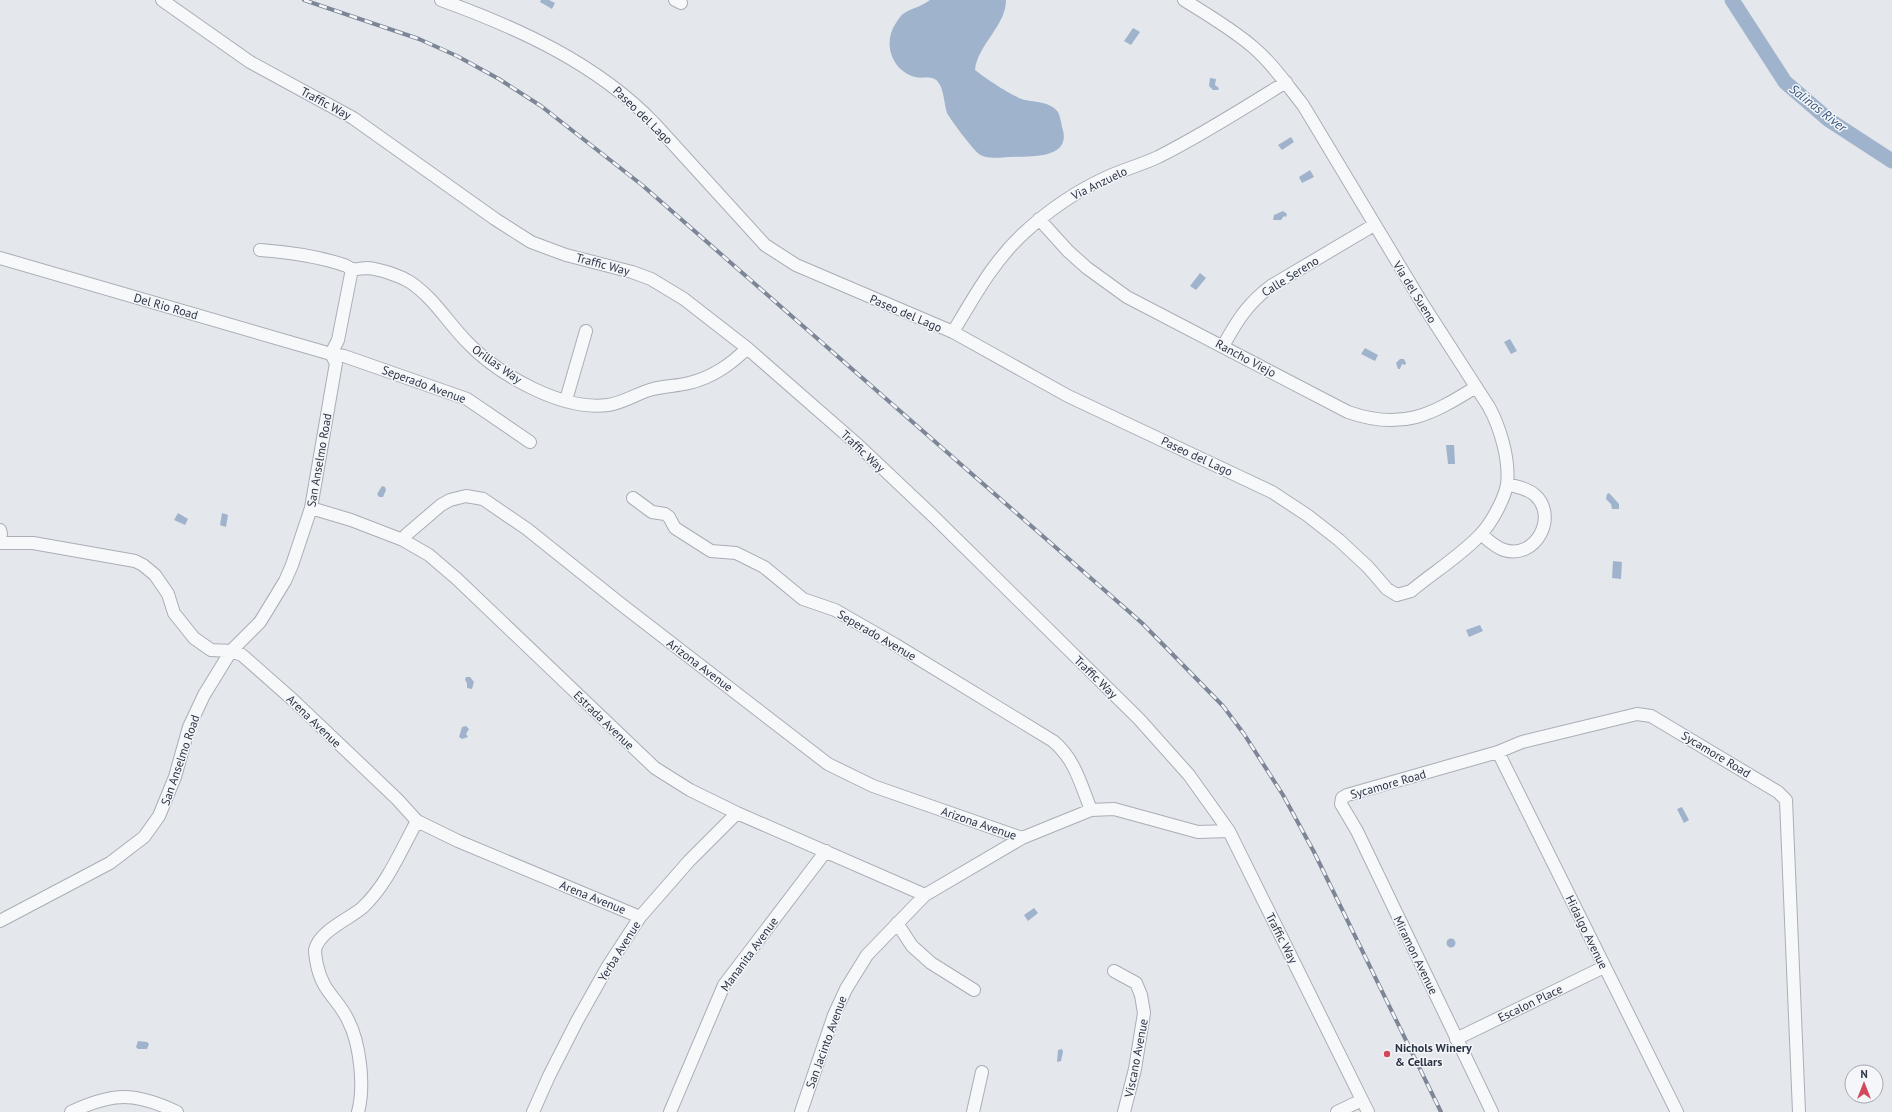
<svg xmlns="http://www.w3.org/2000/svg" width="1892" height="1112" font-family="'PT Sans',sans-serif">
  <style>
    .water { fill: #9fb4cc }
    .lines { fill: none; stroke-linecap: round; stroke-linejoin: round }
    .river { stroke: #9fb4cc; stroke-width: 15 }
    .minor-casing { stroke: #a9aeb7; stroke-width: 14 }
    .minor { stroke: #f7f8fa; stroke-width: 12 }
    .rail-casing { stroke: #7d8696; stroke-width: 4 }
    .rail { stroke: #f4f6f9; stroke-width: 2.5; stroke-dasharray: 8; stroke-linecap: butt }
    .poi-dot { fill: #d1495b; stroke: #f4f6f9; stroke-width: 1.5 }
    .labels { text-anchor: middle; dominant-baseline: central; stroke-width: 3; stroke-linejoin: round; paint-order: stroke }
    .street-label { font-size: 12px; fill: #2b3445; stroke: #f4f6f9 }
    .poi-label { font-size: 12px; font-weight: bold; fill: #2b3445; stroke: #f4f6f9; text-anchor: start }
    .water-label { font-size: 13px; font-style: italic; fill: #34527a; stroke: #f4f6f9 }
  </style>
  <rect width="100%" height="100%" fill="#e4e7ec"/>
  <path class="water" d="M541 0H549L555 3 552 9 540 2Z
    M930 0H1006C1006 26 978 44 975 70 985 78 1013 97 1025 100 1035 102 1051 102 1058 112 1060 116 1061 122 1062 127 1073 159 1032 156 1012 157 1002 157 987 160 979 154 974 151 950 119 947 113 944 104 944 89 938 82 933 75 922 79 915 77 892 71 882 43 896 23 898 20 900 16 903 14 911 8 921 7 930 0Z
    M1133 28 1140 32 1131 45 1124 41Z
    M1210 78 1216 79 1215 85 1219 88 1218 90H1213L1209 86Z
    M1291 137 1294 142 1282 150 1278 145Z
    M1310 170 1314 177 1302 183 1299 177Z
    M1283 211 1287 214 1286 217 1284 216 1281 220H1273L1274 215Z
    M1200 273 1206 278 1196 290 1190 286Z
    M1510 339 1517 351 1511 354 1504 342Z
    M1365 348 1378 355 1375 361 1361 354Z
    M1400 359H1404L1406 363 1405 365 1402 364 1400 369H1398L1396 363Z
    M1446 445H1454L1455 464H1448Z
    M382 486 385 487 386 490 383 497H379L377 494Z
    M1609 493 1619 504V509H1612L1611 504 1606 499 1607 494Z
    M178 513 188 519 185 525 174 520Z
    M222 513 228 515 226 527 220 525Z
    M1613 561 1622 562 1621 579 1612 578Z
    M1480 625 1483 631 1469 637 1466 630Z
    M470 677 474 682 472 689 467 688V683L465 680 466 677Z
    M466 726 469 729 466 734 468 737 462 739 459 737 462 727Z
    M1682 807 1689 820 1684 823 1677 809Z
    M1034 908 1038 913 1028 921 1024 915Z
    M1446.5 943a4.5 4.5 0 1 1 9 0a4.5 4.5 0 1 1-9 0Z
    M138 1041 147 1042 149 1044 147 1049H138L136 1047Z
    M1062 1049 1063 1052 1061 1061 1057 1062 1058 1050Z"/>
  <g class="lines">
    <path class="river" d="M1732 0 1785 82 1829 120 1892 161"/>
    <g class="minor-casing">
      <path id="minor" d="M162 0 250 62 353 118 495 219 531 242 566 255 632 272 651 279 684 299 747 348 858 445 933 516 1139 719 1189 775 1229 831 1368 1112
        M441 0C518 28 596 63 654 123L765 245 796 265 953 332 1068 396 1272 492 1307 515 1339 540 1368 567 1387 589 1397 595 1411 591C1434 572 1460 556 1480 535 1491 524 1505 498 1507 484 1510 460 1500 427 1489 407L1422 303 1303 105C1287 85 1273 64 1253 47 1232 29 1208 15 1184 0
        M675 0 681 3
        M1039 219 1068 251 1087 268 1127 297 1348 412C1402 431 1431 415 1476 387
        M260 250C288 252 317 256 344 265 346 265 349 268 352 269 356 270 362 268 367 268 380 269 398 275 410 282 434 298 448 323 468 343 499 375 562 411 608 405 624 403 637 393 653 389 665 386 677 386 689 383 711 378 732 364 747 348
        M0 258 331 354 344 356 467 399 530 442
        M953 332C974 297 994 260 1025 232 1049 210 1075 192 1105 178 1122 170 1141 165 1158 157 1202 135 1244 108 1286 82
        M1223 346C1237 321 1247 304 1271 286L1374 225
        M331 354 338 340 352 269
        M566 400 586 331
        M633 498 652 512 665 514 669 517 675 528 711 551 736 553 764 567 803 599 835 610 896 645 1053 741C1075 759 1081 785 1091 810
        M311 508 351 520 403 540 429 555 457 579 655 768 690 790 737 813 925 895
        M0 530 1 534 0 536
        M1481 534C1488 540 1495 547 1504 550 1535 560 1559 517 1535 495 1527 488 1517 487 1507 484
        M403 540 406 535 441 505 450 500 466 496 483 499 527 529 622 605 828 764 873 786 1022 838
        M0 543H33L135 561 143 565 155 575 168 594 174 613 194 638 211 650 231 651 242 655 293 700 397 799 417 821 458 841 640 917
        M1498 752 1677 1112
        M0 921 110 863 144 837 159 816 175 777 189 727 204 695 231 651 260 622 285 581 292 565 311 508 336 363 331 354
        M897 923 912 946 931 963 974 990
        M1114 971 1136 983 1141 995 1144 1013 1135 1069 1124 1112
        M1456 1039 1604 967
        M71 1112C113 1092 135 1092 177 1112
        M358 1112C365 1086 360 1043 348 1020 337 997 323 993 317 965 316 960 315 955 315 950 319 931 349 919 362 908 387 885 401 850 417 821
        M533 1112 549 1076 577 1021 608 966 640 917 689 861 737 813
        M670 1112 724 985 826 851
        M801 1112 834 1015 846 989 867 955 925 895 1022 838 1091 810 1114 809 1198 832 1229 831
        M973 1112 982 1072
        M1337 1112 1362 1100
        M1492 1112 1357 831 1341 804 1342 798 1347 795 1498 752 1522 742 1637 714 1651 716 1778 792 1786 800 1799 1112"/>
    </g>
    <use href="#minor" class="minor"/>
    <g class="rail-casing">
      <path id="rail" d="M304 0 419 39 457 56 499 79 541 106 642 185 1142 623 1223 706 1244 734 1283 795 1314 852 1441 1112"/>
    </g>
    <use href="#rail" class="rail"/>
  </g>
  <circle class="poi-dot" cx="1387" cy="1054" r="4"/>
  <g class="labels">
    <g class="street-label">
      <text transform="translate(326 103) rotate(28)">Traffic Way</text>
      <text transform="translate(643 115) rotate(44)">Paseo del Lago</text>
      <text transform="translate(1099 183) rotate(-26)">Via Anzuelo</text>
      <text transform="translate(603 264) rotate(15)">Traffic Way</text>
      <text transform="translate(1290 276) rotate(-32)">Calle Sereno</text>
      <text transform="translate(1415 292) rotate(58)">Via del Sueno</text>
      <text transform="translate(166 306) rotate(16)">Del Rio Road</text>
      <text transform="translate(906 313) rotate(23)">Paseo del Lago</text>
      <text transform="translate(1246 358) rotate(28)">Rancho Viejo</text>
      <text transform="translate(497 364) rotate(35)">Orillas Way</text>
      <text transform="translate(424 384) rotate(20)">Seperado Avenue</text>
      <text transform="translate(863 451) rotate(43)">Traffic Way</text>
      <text transform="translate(1197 456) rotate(25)">Paseo del Lago</text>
      <text transform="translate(319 460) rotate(-80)">San Anselmo Road</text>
      <text transform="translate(877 635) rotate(30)">Seperado Avenue</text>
      <text transform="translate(700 665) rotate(37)">Arizona Avenue</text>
      <text transform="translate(1096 677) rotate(44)">Traffic Way</text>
      <text transform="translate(604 720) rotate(44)">Estrada Avenue</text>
      <text transform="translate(314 721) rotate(44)">Arena Avenue</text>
      <text transform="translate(1716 754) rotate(31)">Sycamore Road</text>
      <text transform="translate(180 760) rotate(-71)">San Anselmo Road</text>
      <text transform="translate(1388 784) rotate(-16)">Sycamore Road</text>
      <text transform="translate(979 823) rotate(19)">Arizona Avenue</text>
      <text transform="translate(593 897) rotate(22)">Arena Avenue</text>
      <text transform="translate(1587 932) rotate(64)">Hidalgo Avenue</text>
      <text transform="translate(1282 938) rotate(63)">Traffic Way</text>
      <text transform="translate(619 951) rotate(-58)">Yerba Avenue</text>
      <text transform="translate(749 954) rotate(-54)">Mananita Avenue</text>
      <text transform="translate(1416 955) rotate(64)">Miramon Avenue</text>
      <text transform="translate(1530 1003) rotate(-26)">Escalon Place</text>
      <text transform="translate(826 1042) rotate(-70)">San Jacinto Avenue</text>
      <text transform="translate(1136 1058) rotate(-79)">Viscano Avenue</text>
    </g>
    <g class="poi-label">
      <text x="1395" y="1047">Nichols Winery<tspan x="1395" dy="14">&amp; Cellars</tspan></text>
    </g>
    <g class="water-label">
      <text transform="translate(1818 108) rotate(38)">Salinas River</text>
    </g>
  </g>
  <g transform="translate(1864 1084)"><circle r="19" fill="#f4f6f9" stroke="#a4a8b1"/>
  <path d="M0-3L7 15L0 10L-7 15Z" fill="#d1495b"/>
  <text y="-6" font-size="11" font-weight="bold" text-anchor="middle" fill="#2b3445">N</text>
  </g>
</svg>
